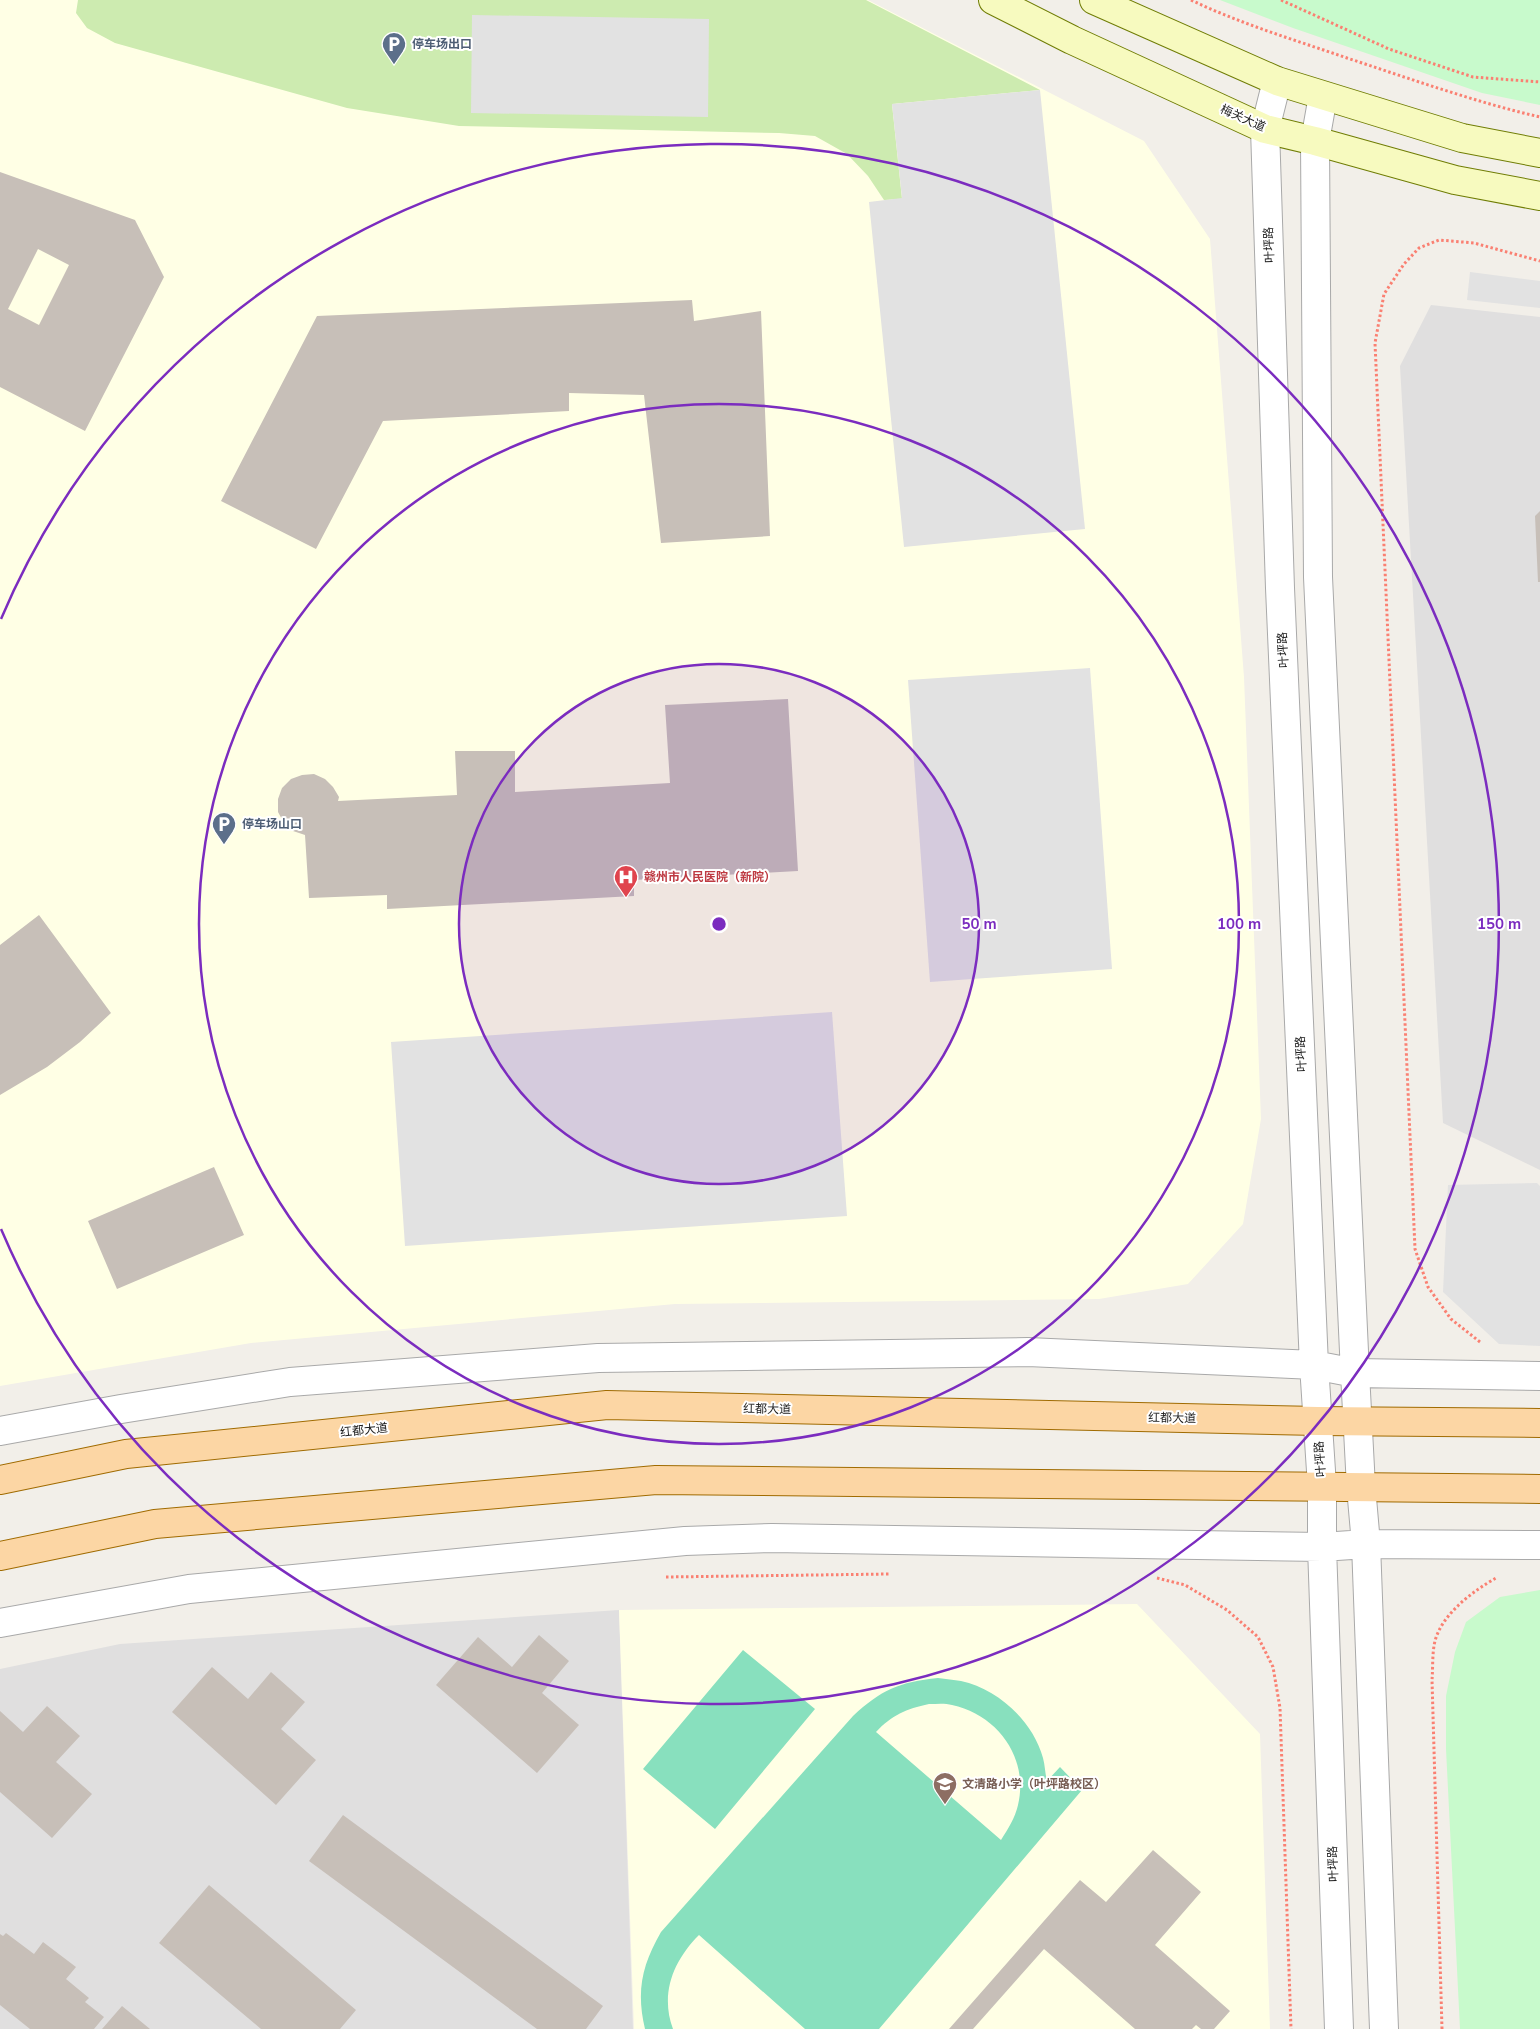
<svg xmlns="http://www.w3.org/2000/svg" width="1540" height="2029" font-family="'Nunito Sans','Noto Sans SC',sans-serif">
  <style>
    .residential { fill: #e0dfdf }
    .education { fill: #ffffe5 }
    .grass { fill: #cdebb0 }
    .park { fill: #c8facc }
    .pitch { fill: #88e0be; fill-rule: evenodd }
    .parking { fill: #e2e2e2 }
    .building { fill: #c7bfb8; fill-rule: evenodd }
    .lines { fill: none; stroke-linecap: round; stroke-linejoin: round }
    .tertiary-casing { stroke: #a9a9a9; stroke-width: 30 }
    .secondary-casing { stroke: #707d05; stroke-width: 30 }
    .primary-casing { stroke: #a06b00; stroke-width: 30 }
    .path { stroke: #fa8072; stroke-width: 3; stroke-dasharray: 2.5 2.5; stroke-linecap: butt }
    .tertiary { stroke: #fff; stroke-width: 28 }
    .secondary { stroke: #f7fabf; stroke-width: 28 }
    .primary { stroke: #fcd6a4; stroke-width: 28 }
    .ring { fill: none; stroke: #7b2cbf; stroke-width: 2.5 }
    .labels { text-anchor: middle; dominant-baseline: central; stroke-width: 4; stroke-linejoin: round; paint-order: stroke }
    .service-label { font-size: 12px; font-weight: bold; fill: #4e5e75; stroke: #fff; text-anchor: start }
    .street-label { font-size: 12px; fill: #222; stroke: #fff }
    .health-label { font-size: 12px; font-weight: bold; fill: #be3a42; stroke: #fff; text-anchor: start }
    .education-label { font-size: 12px; font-weight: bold; fill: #785e54; stroke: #fff; text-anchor: start }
    .centre { fill: #7b2cbf; stroke: #fff; stroke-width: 2.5 }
    .ring-label { font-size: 15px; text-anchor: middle; font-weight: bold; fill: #7b2cbf; stroke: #fff; stroke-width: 4; stroke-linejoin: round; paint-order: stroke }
  </style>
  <rect width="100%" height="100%" fill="#f2efe9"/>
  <path class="residential" d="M1431 305 1540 317V1170L1443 1123 1400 366Z
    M619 1610 633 2029H0V1669L120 1644Z"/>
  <path class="education" d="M0 0H868L1144 141 1210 239 1244 677 1261 1119 1243 1224 1188 1284 1099 1299 675 1304 251 1343 0 1386Z
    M1137 1604 1260 1734 1270 2029H634L619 1610Z"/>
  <path class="grass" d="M78 0H866L1040 90 892 104 902 199 884 200 868 176 847 154 815 136 779 133 459 126 347 108 115 43 87 28 76 13Z"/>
  <path class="park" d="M1220 0H1540V105L1482 93 1293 28Z
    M1540 1590V2029H1460L1446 1749V1696L1455 1652 1466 1622 1500 1597Z"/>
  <path class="pitch" d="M743 1650 815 1709 715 1829 643 1769Z
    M938 1678C946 1679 954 1680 961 1681 998 1689 1033 1721 1043 1758 1045 1765 1045 1773 1047 1781L1060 1767 1082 1790 879 2029H805L699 1935C673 1961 660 1994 673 2029H645C636 1991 642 1965 661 1932L853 1716C881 1690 899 1682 938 1678ZM929 1704C937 1704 945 1703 952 1705 998 1715 1029 1758 1018 1805 1015 1818 1008 1829 1001 1840L876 1732C892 1715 906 1709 929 1704Z"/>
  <path class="parking" d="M472 15 709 19 708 117 471 113Z
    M1040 90 1085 529 904 547 869 202 902 198 892 104Z
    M1470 272 1540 281V308L1467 300Z
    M1090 668 1112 969 930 982 908 680Z
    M832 1012 847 1216 405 1246 391 1042Z
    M1537 1183 1540 1186V1346L1499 1344 1443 1292 1448 1185Z"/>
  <path class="building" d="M0 172 135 220 164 277 85 431 0 387ZM38 249 69 265 39 325 8 309Z
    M692 300 694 321 761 311 770 536 661 543 644 395 569 393V411L383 421 316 549 221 501 317 316Z
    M1540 511V582H1538L1535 516Z
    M788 699 798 871 634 880V896L387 909V895L309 898 305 835 293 831 284 823 278 812V799L282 788 291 779 302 775 314 774 325 779 333 787 339 797 338 801 457 795 455 751H515V792L670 783 665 705Z
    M39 915 111 1013 80 1042 47 1067 0 1095V945Z
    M214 1167 244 1235 117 1289 88 1221Z
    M539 1635 569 1661 542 1693 579 1725 537 1773 436 1685 478 1637 512 1667Z
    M212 1667 248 1699 271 1672 305 1702 281 1729 316 1760 276 1805 172 1712Z
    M47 1706 80 1736 56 1762 92 1794 52 1838 0 1792V1711L23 1732Z
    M343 1815 603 2006 586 2029H537L309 1861Z
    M1153 1850 1201 1892 1155 1945 1230 2011 1214 2029H1201L1196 2025 1192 2029H1135L1044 1949 973 2029H949L1080 1880 1106 1902Z
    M209 1885 356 2010 340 2029H261L159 1943Z
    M6 1933 34 1954 43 1942 76 1967 66 1979 89 1998 85 2002 104 2017 94 2029H30L0 2005V1934L3 1936Z
    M122 2006 150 2029H102Z"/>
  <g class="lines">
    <g class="tertiary-casing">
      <path id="tertiary" d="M1277 81 1265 129 1280 588 1314 1365 1322 1486V1547L1339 2029
        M1323 96 1315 141 1318 577 1355 1373 1361 1487 1366 1544 1384 2029
        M0 1431 121 1409 290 1382 598 1358 1028 1352 1314 1365 1355 1373 1540 1376
        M0 1623 189 1589 685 1541 772 1538 1322 1547 1366 1544 1540 1545"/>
    </g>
    <g class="secondary-casing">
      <path id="secondary" d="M993 0 1072 40 1265 129 1315 141 1455 180 1540 196
        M1094 0 1277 81 1462 138 1540 153"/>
    </g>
    <g class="primary-casing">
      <path id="primary" d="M0 1480 126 1454 607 1405 1318 1421 1540 1423
        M0 1556 155 1524 656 1480 1540 1489"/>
    </g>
    <path class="path" d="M1191 0C1241 24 1295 40 1347 58 1411 79 1475 102 1540 117
      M1281 0 1389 49 1473 77 1540 82
      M1480 1342 1451 1319 1428 1287 1415 1249 1375 343 1384 294 1404 264 1419 248 1439 240 1474 243 1540 261
      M666 1577 889 1574
      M1157 1578 1185 1585 1227 1610 1258 1637 1273 1667 1280 1708 1291 2029
      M1442 2029 1432 1680C1433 1668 1432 1653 1435 1641 1442 1614 1473 1591 1496 1578"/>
    <use href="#tertiary" class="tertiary"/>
    <use href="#secondary" class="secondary"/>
    <use href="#primary" class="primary"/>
  </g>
  <circle cx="719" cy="924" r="260" fill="#7b2cbf" fill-opacity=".12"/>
  <g class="ring">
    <circle cx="719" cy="924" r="260"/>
    <circle cx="719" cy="924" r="520"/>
    <path d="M1 619A780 780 0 1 1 1 1229"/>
  </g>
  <defs>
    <g id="parking-pin" transform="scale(1.25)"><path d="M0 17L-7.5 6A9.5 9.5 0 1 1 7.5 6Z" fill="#5c6f8a" stroke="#fff"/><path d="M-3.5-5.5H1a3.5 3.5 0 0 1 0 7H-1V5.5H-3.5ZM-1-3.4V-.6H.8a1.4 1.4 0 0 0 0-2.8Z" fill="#fff"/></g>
    <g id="hospital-pin" transform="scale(1.25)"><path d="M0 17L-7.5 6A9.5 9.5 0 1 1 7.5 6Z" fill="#e0444e" stroke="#fff"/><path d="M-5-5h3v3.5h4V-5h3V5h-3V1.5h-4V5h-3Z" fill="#fff"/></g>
    <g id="school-pin" transform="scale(1.25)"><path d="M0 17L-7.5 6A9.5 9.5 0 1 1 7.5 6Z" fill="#8d6e63" stroke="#fff"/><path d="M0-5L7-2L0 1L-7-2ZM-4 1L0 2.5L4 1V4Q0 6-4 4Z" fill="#fff"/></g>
  </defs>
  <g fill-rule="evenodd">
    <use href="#parking-pin" x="394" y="44"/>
    <use href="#parking-pin" x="224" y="824"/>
    <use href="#hospital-pin" x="626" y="877"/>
    <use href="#school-pin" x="945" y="1784"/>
  </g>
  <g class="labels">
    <g class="service-label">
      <text x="412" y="44">停车场出口</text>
      <text x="242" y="824">停车场山口</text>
    </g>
    <g class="street-label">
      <text transform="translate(1243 118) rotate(24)">梅关大道</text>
      <text transform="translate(1269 245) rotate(-92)">叶坪路</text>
      <text transform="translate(1283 650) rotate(-93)">叶坪路</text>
      <text transform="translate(1301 1054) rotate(-93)">叶坪路</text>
      <text transform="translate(767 1409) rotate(1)">红都大道</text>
      <text transform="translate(1172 1418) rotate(1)">红都大道</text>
      <text transform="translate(364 1430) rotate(-6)">红都大道</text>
      <text transform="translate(1320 1459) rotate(-94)">叶坪路</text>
      <text transform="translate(1333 1864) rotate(-92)">叶坪路</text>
    </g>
    <g class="health-label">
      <text x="644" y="877">赣州市人民医院（新院）</text>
    </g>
    <g class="education-label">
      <text x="962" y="1784">文清路小学（叶坪路校区）</text>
    </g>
  </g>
  <circle cx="719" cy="924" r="8" class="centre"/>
  <g class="ring-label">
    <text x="979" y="929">50 m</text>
    <text x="1239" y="929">100 m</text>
    <text x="1499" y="929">150 m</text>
  </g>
</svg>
